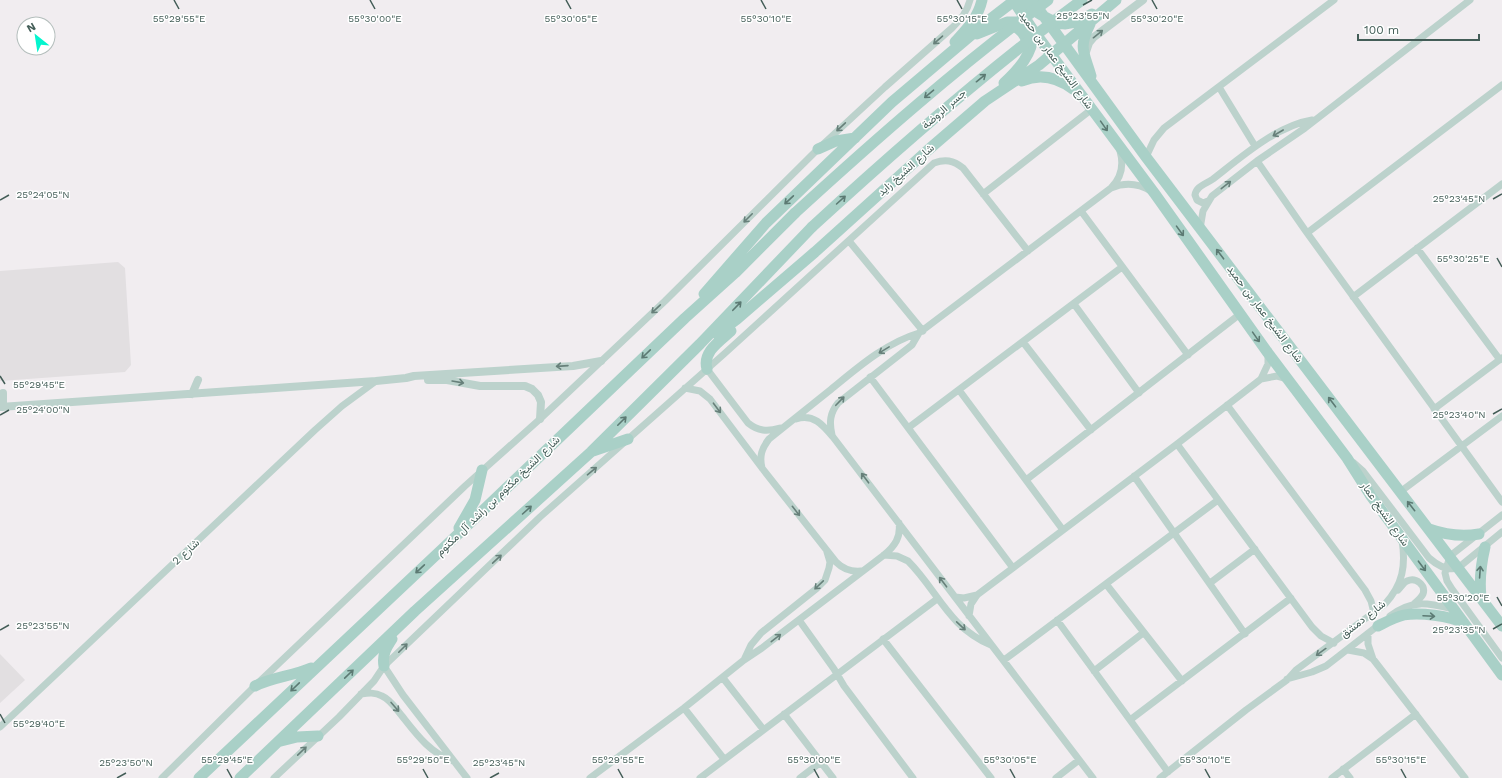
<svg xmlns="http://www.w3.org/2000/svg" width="1502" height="778" font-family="'Work Sans',Vazirmatn,sans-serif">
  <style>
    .education { fill: #e2dfe1 }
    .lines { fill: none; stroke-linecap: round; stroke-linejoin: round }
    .minor { stroke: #bcd2cc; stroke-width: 7 }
    .tertiary { stroke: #bcd2cc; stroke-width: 8 }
    .primary { stroke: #a9d0c7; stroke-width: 11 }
    .primary-bridge { stroke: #a9d0c7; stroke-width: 11 }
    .oneway { stroke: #67807a }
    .oneway2 { stroke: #5c7a73 }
    .ticks { fill: none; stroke: #435d57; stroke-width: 1.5 }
    .labels { text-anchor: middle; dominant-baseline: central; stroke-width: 3; stroke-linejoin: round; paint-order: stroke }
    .street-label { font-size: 11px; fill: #435d57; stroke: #fff }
    .ticks-label { font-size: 10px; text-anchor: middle; fill: #435d57; stroke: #fff; stroke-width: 3; stroke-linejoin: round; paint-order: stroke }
  </style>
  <rect width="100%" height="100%" fill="#f1edf0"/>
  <path class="education" d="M118 262 125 268 131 365 125 372 0 381V271Z
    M0 654 25 680 0 703Z"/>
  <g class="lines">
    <path class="minor" d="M1219 87 1255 146
      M1146 157 1154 140 1164 128 1334 0
      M1257 161 1305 230 1502 502
      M1111 188C1125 182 1138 183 1151 191
      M983 194 1092 109
      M1208 201 1203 203 1197 200 1195 195C1196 186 1206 184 1213 179 1240 158 1276 126 1312 120
      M1081 211 1188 355
      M1200 229 1203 211 1212 196 1257 161 1305 128 1470 0
      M1307 233 1502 85
      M849 241 923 331
      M1417 248 1500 360
      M1353 297 1502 184
      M1074 304 1139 393
      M1023 342 1091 430
      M707 369 748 423C758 431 767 432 780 428
      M870 377 1013 568
      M1261 379 1277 376 1288 379
      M685 388 700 391 710 399 762 468 836 562C843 569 851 572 861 571
      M959 390 1063 530
      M1227 405 1365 590 1371 601 1374 613
      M1434 409 1502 358
      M796 419C813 413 823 425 833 437L1093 778
      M908 428 1122 267
      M832 435C829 422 830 413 838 403L912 345 919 333
      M1177 444 1312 627 1321 636 1334 643
      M1354 463 1363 471 1429 558C1437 565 1448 571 1458 568L1502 532
      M762 468C759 456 762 448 769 439 789 423 809 407 829 391 856 369 885 343 919 333L1111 188C1122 177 1124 165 1120 151
      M1134 476 1245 634
      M1026 480 1240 314
      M1400 492 1502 416
      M1502 515 1450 556 1445 573 1447 581 1452 589 1502 658
      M884 555 897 556 908 561C938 591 948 627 991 645
      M1210 583 1255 549
      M1106 584 1182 681
      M1398 590C1401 587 1404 582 1407 581 1416 577 1426 585 1423 594 1421 598 1417 601 1414 604
      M955 597 964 598 977 595
      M969 616 971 604 977 595 1177 444 1261 379 1268 364V353
      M1390 616C1412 599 1428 603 1453 609
      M799 620 834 669 844 686 913 778
      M1057 620 1168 772
      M1368 634V644L1373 659
      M883 639 991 778
      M1348 650 1364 653 1373 659 1465 778
      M744 660 751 645 761 633 816 589 825 580 829 568 830 562 827 552
      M1004 660 1218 500
      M384 666 403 695 467 778
      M1094 671 1143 633
      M723 678 763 729
      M1287 679 1312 672 1326 666 1380 624
      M361 694C368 693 375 692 382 696 391 700 396 709 402 716 417 735 430 753 453 761
      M684 708 724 759
      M784 714 833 778
      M1130 720 1291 598
      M0 727 315 430 342 406 376 381
      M1343 769 1350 778
      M162 778 255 686 465 486 540 419 665 301 818 149 885 87 952 28C961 19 967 12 970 0
      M274 778 339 717 374 681 384 666 540 517 724 354 934 163C945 159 953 160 963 168L1028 251
      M590 778 684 708 744 660 762 648 884 555C895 546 901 537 899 523
      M700 778 937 599
      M800 778 821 762
      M1056 778 1079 760
      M1160 778 1246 710 1287 680 1296 670 1385 604C1403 584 1406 566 1402 540
      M1332 778 1416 714"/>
    <path class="tertiary" d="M1086 52 1089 43 1094 37 1143 0
      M428 380H447L480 386H525L532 389 538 395 541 402 540 419
      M192 394 198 380
      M0 407 376 381 406 378 414 376 573 366 601 361
      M3 407V393"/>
    <path class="primary" d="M1013 0 1033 30 1155 194 1268 353 1347 458 1371 496 1502 675
      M1020 0C1029 8 1053 24 1065 24 1074 23 1084 19 1092 14
      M1032 0 1146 157 1502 626
      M1008 23C1021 28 1027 36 1029 50
      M1090 24C1078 48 1084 52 1091 76
      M977 34 1007 22H1024
      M955 42C967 29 978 18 982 0
      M1022 81C1040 73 1058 78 1073 89
      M1004 83C1018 70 1034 53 1033 32
      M818 149 836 141 855 138
      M704 294 766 223 892 102 989 20 1015 0
      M717 334 737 319 815 252 928 150 985 101 1039 65 1116 0
      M707 369C702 352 720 341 731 331
      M593 451 628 439
      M459 528 475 500 482 470
      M1429 529C1446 535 1461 537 1479 534
      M1481 597C1479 579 1481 564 1485 547
      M1378 626C1386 622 1395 617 1404 615 1419 612 1450 616 1464 623
      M384 666C382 655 386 648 392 639
      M255 686C273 677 293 676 311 668
      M281 741 297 737 318 736
      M199 778 453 539 685 318 735 273 795 213
      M240 778 415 611 591 452 700 344 812 227"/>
    <path class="primary-bridge" d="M795 213C877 138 959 66 1048 0
      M812 227C899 147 987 70 1082 0"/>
  </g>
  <defs><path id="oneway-shaft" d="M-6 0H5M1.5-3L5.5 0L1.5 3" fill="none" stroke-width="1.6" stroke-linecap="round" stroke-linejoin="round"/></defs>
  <g class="oneway">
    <use href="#oneway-shaft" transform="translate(1098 34) rotate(-39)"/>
    <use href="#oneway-shaft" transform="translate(938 40) rotate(139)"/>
    <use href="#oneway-shaft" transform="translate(841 127) rotate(137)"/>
    <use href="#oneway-shaft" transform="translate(1278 133) rotate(150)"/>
    <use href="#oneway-shaft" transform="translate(1226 185) rotate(-38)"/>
    <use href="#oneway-shaft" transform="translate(748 218) rotate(135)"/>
    <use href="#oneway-shaft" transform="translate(656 309) rotate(137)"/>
    <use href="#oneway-shaft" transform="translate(884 350) rotate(149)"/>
    <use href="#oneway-shaft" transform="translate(562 366) rotate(176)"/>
    <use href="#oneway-shaft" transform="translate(458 382) rotate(10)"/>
    <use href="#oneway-shaft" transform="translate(840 401) rotate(-46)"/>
    <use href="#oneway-shaft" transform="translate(717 408) rotate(53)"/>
    <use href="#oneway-shaft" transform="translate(592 471) rotate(-40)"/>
    <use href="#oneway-shaft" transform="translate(865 478) rotate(-127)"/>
    <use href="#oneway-shaft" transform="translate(796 511) rotate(52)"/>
    <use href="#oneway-shaft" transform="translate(497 559) rotate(-43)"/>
    <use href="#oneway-shaft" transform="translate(943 582) rotate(-127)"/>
    <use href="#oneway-shaft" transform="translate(819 585) rotate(136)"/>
    <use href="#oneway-shaft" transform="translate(961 626) rotate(43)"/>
    <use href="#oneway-shaft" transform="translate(776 638) rotate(-38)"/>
    <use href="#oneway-shaft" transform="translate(403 648) rotate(-45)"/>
    <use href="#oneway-shaft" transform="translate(1321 652) rotate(144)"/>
    <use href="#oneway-shaft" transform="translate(395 707) rotate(49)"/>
    <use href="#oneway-shaft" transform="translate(302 751) rotate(-44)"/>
  </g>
  <g class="oneway2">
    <use href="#oneway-shaft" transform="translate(981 78) rotate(-39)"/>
    <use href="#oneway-shaft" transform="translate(929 94) rotate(140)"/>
    <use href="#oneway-shaft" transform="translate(1104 126) rotate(55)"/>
    <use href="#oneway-shaft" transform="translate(789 200) rotate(137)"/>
    <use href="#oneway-shaft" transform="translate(841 200) rotate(-42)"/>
    <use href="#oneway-shaft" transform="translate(1180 231) rotate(54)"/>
    <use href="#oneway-shaft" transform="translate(1220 254) rotate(-127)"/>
    <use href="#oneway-shaft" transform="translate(737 306) rotate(-46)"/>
    <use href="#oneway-shaft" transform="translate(1256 337) rotate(55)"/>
    <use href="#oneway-shaft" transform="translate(646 354) rotate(136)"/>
    <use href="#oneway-shaft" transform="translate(1332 402) rotate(-127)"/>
    <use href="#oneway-shaft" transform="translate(622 421) rotate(-45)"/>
    <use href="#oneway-shaft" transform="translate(1411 506) rotate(-128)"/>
    <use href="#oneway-shaft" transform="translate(527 510) rotate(-42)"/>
    <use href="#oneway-shaft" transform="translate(1422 566) rotate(53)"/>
    <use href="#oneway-shaft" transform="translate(420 569) rotate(137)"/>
    <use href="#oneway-shaft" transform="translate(1480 572) rotate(-86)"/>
    <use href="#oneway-shaft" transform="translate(1429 616) rotate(3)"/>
    <use href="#oneway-shaft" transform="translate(349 674) rotate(-44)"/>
    <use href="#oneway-shaft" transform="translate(295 687) rotate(136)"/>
  </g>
  <path class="ticks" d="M174 0 179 9M370 0 375 9M566 0 571 9M761 0 766 9M957 0 962 9M1152 0 1157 9M1083 5 1092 0M1493 199 1502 194M0 200 9 195M1497 258 1502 267M0 376 5 384M1493 414 1502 409M0 415 9 410M1497 597 1502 606M1493 629 1502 624M0 630 9 625M0 714 5 723M227 769 232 778M423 769 428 778M618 769 623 778M814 769 819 778M1010 769 1015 778M1205 769 1210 778M1401 769 1406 778M117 778 126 773M490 778 499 773"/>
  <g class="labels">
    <g class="street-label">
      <text transform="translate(1056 60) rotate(54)">شارع الشيخ عمار بن حميد</text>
      <text transform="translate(944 109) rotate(-41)">جسر الروضة</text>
      <text transform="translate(906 170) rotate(-42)">شارع الشيخ زايد</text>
      <text transform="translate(1265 314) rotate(53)">شارع الشيخ عمار بن حميد</text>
      <text transform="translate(498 496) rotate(-44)">شارع الشيخ مكتوم بن راشد آل مكتوم</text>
      <text transform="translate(1385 514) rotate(55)">شارع الشيخ عمار</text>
      <text transform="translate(186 552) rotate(-43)">شارع 2</text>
      <text transform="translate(1363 619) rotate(-38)">شارع دمشق</text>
    </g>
  </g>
  <g class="ticks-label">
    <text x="1083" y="19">25°23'55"N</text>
    <text x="179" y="22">55°29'55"E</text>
    <text x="375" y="22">55°30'00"E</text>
    <text x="571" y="22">55°30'05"E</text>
    <text x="766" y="22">55°30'10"E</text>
    <text x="962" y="22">55°30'15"E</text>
    <text x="1157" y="22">55°30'20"E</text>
    <text x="43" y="198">25°24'05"N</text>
    <text x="1459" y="202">25°23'45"N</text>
    <text x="1463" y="262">55°30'25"E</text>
    <text x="39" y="388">55°29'45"E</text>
    <text x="43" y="413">25°24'00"N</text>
    <text x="1459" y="418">25°23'40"N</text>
    <text x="1463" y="601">55°30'20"E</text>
    <text x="43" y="629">25°23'55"N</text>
    <text x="1459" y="633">25°23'35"N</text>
    <text x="39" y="727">55°29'40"E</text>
    <text x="227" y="763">55°29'45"E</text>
    <text x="423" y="763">55°29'50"E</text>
    <text x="618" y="763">55°29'55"E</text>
    <text x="814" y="763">55°30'00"E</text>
    <text x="1010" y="763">55°30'05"E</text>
    <text x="1205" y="763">55°30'10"E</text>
    <text x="1401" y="763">55°30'15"E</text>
    <text x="126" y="766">25°23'50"N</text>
    <text x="499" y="766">25°23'45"N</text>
  </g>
  <g transform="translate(36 36) rotate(330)"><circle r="19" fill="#ffffff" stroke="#b4bebc"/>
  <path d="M0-3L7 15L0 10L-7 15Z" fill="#03f5ce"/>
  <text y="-6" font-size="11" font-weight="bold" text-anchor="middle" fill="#435d57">N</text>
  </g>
  <path d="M1358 34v6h121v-6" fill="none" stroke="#435d57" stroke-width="2"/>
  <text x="1364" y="34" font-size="12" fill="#435d57" stroke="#ffffff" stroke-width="3" paint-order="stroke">100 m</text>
</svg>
